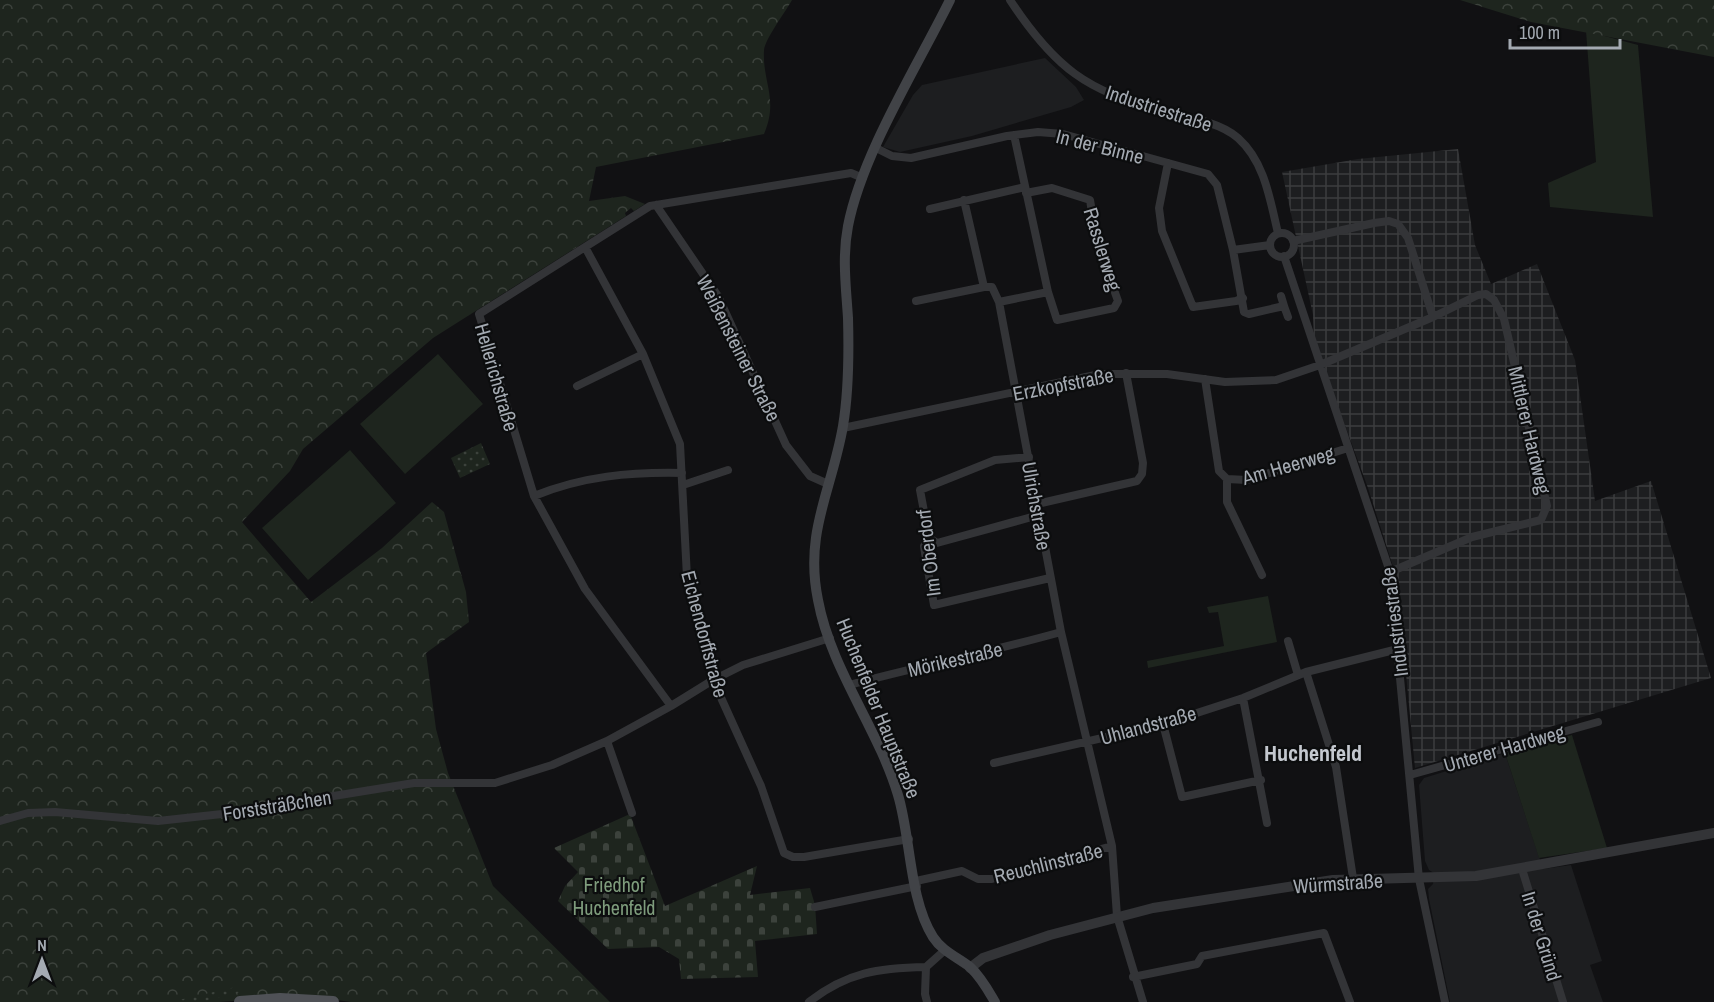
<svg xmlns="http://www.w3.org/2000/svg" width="1714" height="1002" font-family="'Archivo Narrow',sans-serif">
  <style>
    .built { fill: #1d1e20 }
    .industrial { fill: url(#industrial-grid) }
    .grass { fill: #1e251e }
    .forest { fill: url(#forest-crowns) }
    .cemetery { fill: url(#cemetery-stones) }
    .park { fill: url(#park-dots) }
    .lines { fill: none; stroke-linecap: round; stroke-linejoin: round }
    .minor { stroke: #333437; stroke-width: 8 }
    .tertiary { stroke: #333437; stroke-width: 10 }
    .secondary { stroke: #414347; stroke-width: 10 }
    .primary { stroke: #4f5156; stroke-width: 12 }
    .labels { text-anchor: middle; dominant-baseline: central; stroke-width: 4.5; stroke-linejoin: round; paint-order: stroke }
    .street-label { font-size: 20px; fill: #a4aab2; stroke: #0c0d0e }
    .park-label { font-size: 20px; fill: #7e9c7c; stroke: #0c0d0e }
    .quarter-label { font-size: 22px; font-weight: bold; fill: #c4c8cf; stroke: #0c0d0e }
  </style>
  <defs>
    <pattern id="industrial-grid" width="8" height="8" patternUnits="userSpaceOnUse" patternTransform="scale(1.5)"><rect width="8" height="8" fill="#1d1e20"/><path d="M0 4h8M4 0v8" fill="none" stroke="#3b3c3e"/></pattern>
    <pattern id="forest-crowns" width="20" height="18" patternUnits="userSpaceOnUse" patternTransform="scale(1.5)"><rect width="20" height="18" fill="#1e251e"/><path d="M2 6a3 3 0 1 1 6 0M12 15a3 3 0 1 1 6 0" fill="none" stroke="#3c423c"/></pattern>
    <pattern id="cemetery-stones" width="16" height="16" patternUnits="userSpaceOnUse" patternTransform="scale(1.5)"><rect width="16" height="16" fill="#1e251e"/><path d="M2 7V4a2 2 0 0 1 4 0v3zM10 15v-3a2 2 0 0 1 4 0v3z" fill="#3c423c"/></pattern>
    <pattern id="park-dots" width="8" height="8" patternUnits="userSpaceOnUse" patternTransform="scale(1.5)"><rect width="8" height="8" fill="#1e251e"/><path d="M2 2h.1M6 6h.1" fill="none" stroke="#3c423c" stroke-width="1.8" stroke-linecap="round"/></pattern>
  </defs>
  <rect width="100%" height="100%" fill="#111113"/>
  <path class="built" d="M1045 58 1076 87 1084 100 1071 107 972 136 900 152 883 147 913 95 922 85Z
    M1505 753 1543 869 1571 865 1602 961 1590 965 1603 1002H1450L1429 899 1428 889 1433 884 1434 873 1429 870 1425 861 1419 785 1424 778Z"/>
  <path class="industrial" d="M1458 149 1475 245 1491 284 1537 264 1575 360 1595 501 1651 481 1711 678 1415 768 1397 579 1368 488 1314 341 1313 315 1282 172 1358 159Z"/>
  <path class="grass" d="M1586 31 1638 45 1653 217 1550 207 1548 183 1596 162Z
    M438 354 483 404 405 474 360 424Z
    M350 450 396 503 308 580 262 528Z
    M1268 596 1277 642 1148 668 1147 661 1224 646 1218 612 1209 613 1207 607Z
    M1572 735 1607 848 1539 858 1505 753Z"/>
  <path class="forest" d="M0 0H792C786 11 765 39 764 50 762 82 779 99 764 134L596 167 589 201 625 196 645 204 634 211 631 208 625 213 626 216 433 338 303 449 290 471 242 522 311 602 382 548 432 502 444 512 466 592 469 622 426 653 436 729 448 773 493 886 610 1002H351L307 996 219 1002H0Z
    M1460 0H1714V57L1531 22Z"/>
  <path class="cemetery" d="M630 814 665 906 757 866 750 895 810 888 815 905 817 934 755 941 758 977 681 979 679 959 659 947 608 949 558 901 565 886 578 872 554 848Z"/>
  <path class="park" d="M481 443 490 464 460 478 451 458Z
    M240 986 241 992 201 1002H170Z"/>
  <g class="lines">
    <path class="minor" d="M1010 0C1054 67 1087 92 1165 112 1187 117 1220 122 1238 138 1265 162 1270 200 1278 233
      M1014 135 1048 292 999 302 1061 632 1112 846 1117 916 1143 1002
      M876 148 892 156 911 158 1007 136 1038 132 1063 134 1208 174 1217 185 1233 250 1270 245
      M1168 163 1159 208 1162 231 1193 307 1236 301 1243 298
      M1026 193 1052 188 1090 200 1097 242 1118 301 1114 308 1057 320 1048 292
      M656 205 718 296 786 445 810 476 828 484
      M930 209 1025 187
      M1270 245a12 12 0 1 1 24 0a12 12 0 1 1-24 0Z
      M1293 241 1374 223 1389 221 1398 224 1408 238 1433 317
      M585 247 643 354 680 444 687 577 699 625 713 680 761 786 784 853 793 857H804L909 839
      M1233 250 1244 312 1249 314 1284 306 1288 317
      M1284 256 1390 572 1419 879 1445 1002
      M984 287H992L999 302
      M1281 296 1284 306
      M916 301 984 287 964 200
      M1205 379 1219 471 1227 479 1247 480 1348 448
      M577 386 643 354
      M843 428 1100 374H1167L1225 382 1276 380 1320 365 1433 317 1478 295 1486 294 1494 300 1504 319 1547 506 1541 520 1472 537 1390 572
      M1029 457 995 460 920 490 929 538 924 546 925 553 934 605 1050 578
      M1227 479V502L1262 575
      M683 485 728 470
      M534 496C583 476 630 472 682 473
      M1037 504 1137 481 1142 474 1143 463 1126 373
      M929 538 937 543 1039 515
      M1288 641 1298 675
      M1306 672 1336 767 1353 878
      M849 685C919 666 990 652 1061 632
      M1243 698 1267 823
      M671 706 585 589 534 496 479 314 650 206 851 173 863 178
      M1163 724 1182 797 1261 780
      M994 763 1163 724 1243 698 1306 672 1398 649
      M1410 775 1598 722
      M632 813 607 741 671 706 713 680 743 665 830 638
      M0 821 28 813 55 812 158 821 222 814 414 783H495L552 765 607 741
      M1522 869 1563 1002
      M916 881 962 871 978 879H992L1112 846
      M815 907 917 886
      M1133 977 1197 964 1202 956 1324 933 1350 1002
      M809 1002C847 972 879 968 926 967
      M927 1002 925 994 926 967 945 950"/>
    <path class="tertiary" d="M970 968 983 958 1050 935 1153 908 1333 880 1476 876 1714 833"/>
    <path class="secondary" d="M950 0C917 67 862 154 848 226 842 257 846 287 848 318 849 354 849 390 843 426 832 490 804 532 818 600 831 670 878 728 898 795 911 838 909 899 933 937 942 951 957 957 970 967 981 977 988 990 995 1002"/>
    <path class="primary" d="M240 1002 280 999 333 1002"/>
  </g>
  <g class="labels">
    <g class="street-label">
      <text transform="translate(1159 108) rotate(18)">Industriestraße</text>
      <text transform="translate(1100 146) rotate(14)">In der Binne</text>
      <text transform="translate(1103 249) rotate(73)">Rasslerweg</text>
      <text transform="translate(739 348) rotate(63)">Weißensteiner Straße</text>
      <text transform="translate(497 377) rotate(74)">Hellerichstraße</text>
      <text transform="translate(1063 384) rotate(-11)">Erzkopfstraße</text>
      <text transform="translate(1530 430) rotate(77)">Mittlerer Hardweg</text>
      <text transform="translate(1288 465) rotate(-16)">Am Heerweg</text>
      <text transform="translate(1037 506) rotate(80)">Ulrichstraße</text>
      <text transform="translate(928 553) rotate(-97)">Im Oberdorf</text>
      <text transform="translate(1394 622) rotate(-97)">Industriestraße</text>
      <text transform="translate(705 634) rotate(75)">Eichendorffstraße</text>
      <text transform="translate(955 659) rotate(-13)">Mörikestraße</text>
      <text transform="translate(879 708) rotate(68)">Huchenfelder Hauptstraße</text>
      <text transform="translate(1148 725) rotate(-15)">Uhlandstraße</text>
      <text transform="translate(1504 748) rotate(-16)">Unterer Hardweg</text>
      <text transform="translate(277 805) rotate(-9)">Forststräßchen</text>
      <text transform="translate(1048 863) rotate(-14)">Reuchlinstraße</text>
      <text transform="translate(1338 883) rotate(-4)">Würmstraße</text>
      <text transform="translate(1542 936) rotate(73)">In der Gründ</text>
    </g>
    <g class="park-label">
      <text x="614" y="884">Friedhof<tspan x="614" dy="23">Huchenfeld</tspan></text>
    </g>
    <g class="quarter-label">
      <text x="1313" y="753">Huchenfeld</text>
    </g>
  </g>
  <g transform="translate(42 960)" stroke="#0c0d0e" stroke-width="4.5" paint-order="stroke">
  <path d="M0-4.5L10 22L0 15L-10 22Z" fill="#a4aab2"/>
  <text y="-9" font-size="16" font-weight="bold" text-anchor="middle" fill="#a4aab2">N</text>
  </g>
  <path d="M1510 39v9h110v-9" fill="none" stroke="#a4aab2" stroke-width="3"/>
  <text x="1519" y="39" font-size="18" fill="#a4aab2" stroke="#0c0d0e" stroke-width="4.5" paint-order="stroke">100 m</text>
</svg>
